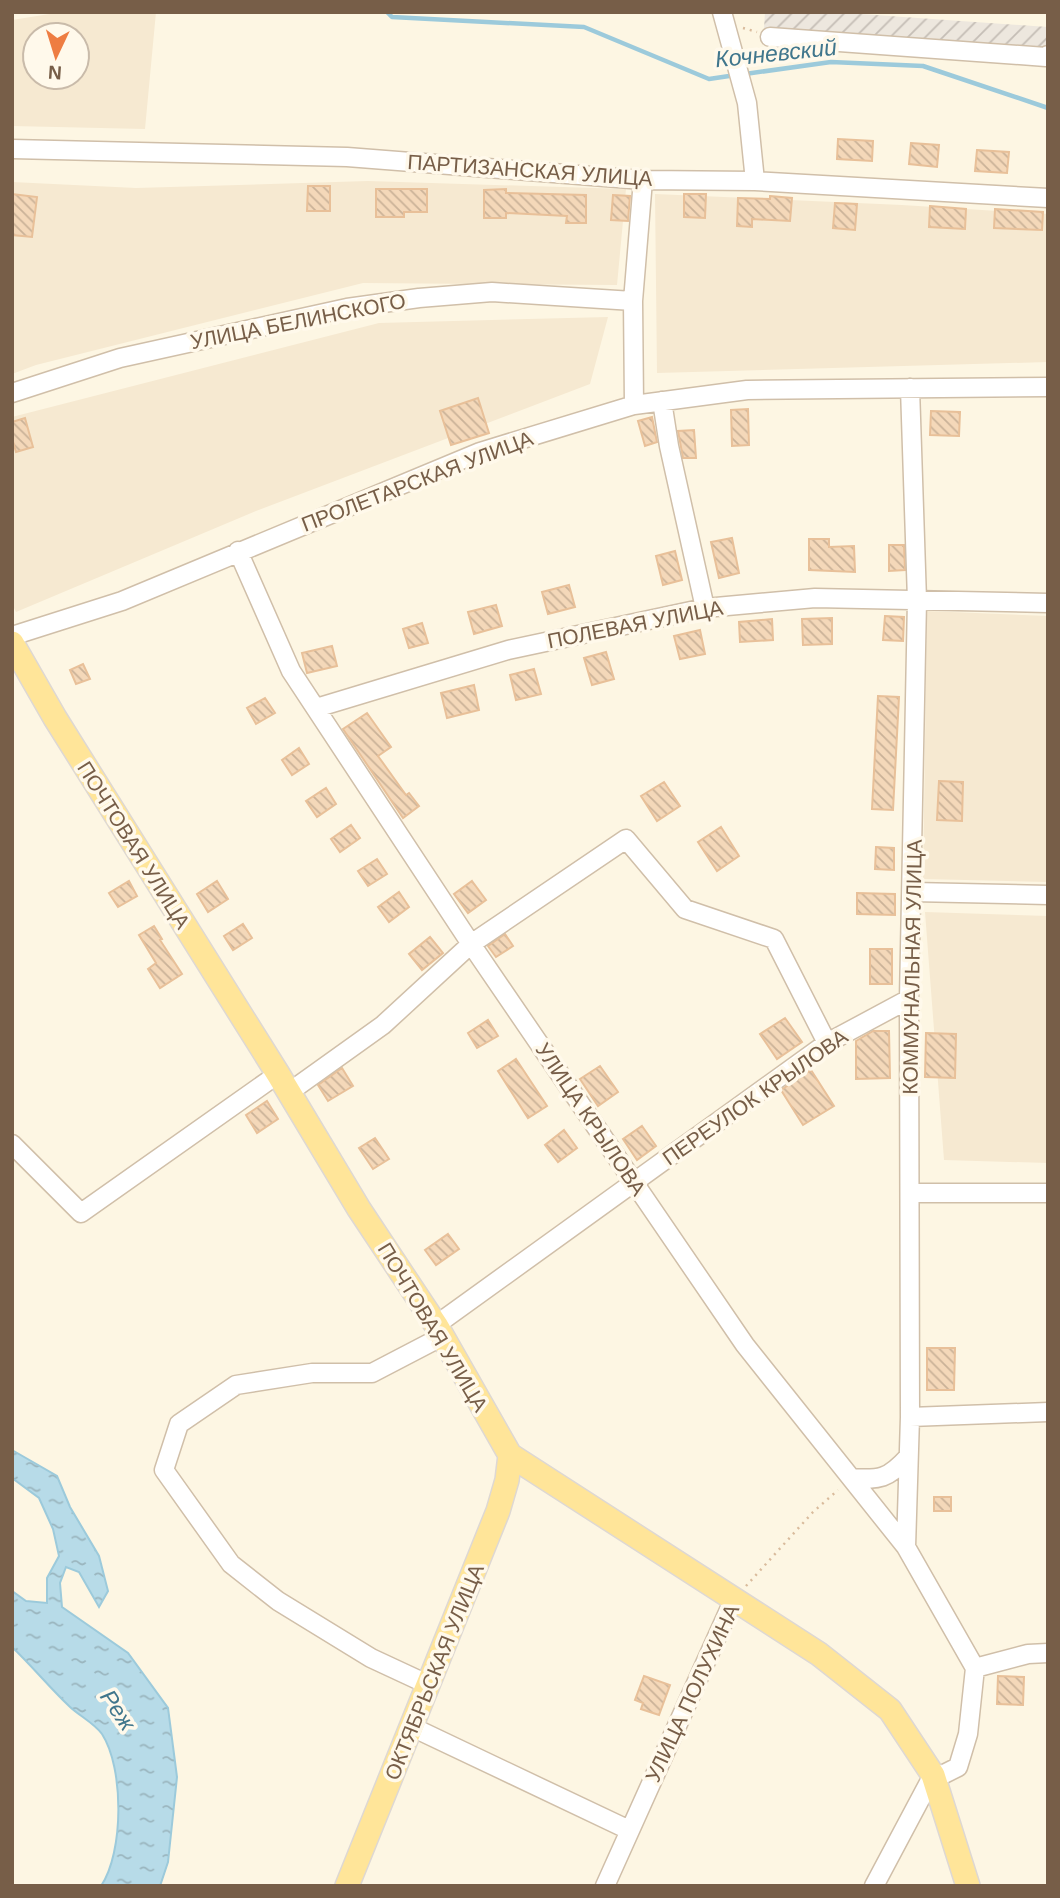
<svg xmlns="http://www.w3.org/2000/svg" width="1060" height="1898" font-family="Helvetica,sans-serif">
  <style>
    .residential { fill: #f6e9d1; fill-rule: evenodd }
    .industrial { fill: url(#industrial-furrows) }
    .water { fill: url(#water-ripples); stroke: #9ccadb; stroke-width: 2 }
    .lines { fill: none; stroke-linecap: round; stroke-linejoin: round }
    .stream { stroke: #9ccadb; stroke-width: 4.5 }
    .building { fill: url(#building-back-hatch); stroke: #e8c099; stroke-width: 2 }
    .minor-casing { stroke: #d0bfa9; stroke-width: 21 }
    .major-casing { stroke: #ded8d3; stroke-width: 26 }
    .path { stroke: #d9bb9c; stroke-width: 2.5; stroke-dasharray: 2 5; stroke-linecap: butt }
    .minor { stroke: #fff; stroke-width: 18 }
    .major { stroke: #ffe599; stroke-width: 23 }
    .labels { text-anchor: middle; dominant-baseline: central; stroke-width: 7; stroke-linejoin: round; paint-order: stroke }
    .street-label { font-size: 21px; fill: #775e48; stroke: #fff9eb }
    .water-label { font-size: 23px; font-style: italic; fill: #40768c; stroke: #fff9eb }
  </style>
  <defs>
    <pattern id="industrial-furrows" width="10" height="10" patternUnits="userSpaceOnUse" patternTransform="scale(1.75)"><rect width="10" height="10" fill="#ede7de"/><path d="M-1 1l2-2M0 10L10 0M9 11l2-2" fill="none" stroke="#c5beb6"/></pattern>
    <pattern id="water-ripples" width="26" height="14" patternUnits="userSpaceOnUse" patternTransform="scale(1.75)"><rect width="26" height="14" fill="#b7dbe8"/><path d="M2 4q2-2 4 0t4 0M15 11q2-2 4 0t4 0" fill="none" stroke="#9ab5be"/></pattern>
    <pattern id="building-back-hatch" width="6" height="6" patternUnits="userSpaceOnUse" patternTransform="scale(1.75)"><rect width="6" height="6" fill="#f4d8b9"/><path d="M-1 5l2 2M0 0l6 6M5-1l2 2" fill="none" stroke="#cab298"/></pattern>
  </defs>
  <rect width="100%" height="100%" fill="#fdf6e3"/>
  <path class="residential" d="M62 12H156L145 129 12 126V20ZM35 35H77V77H35Z
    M368 181 626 189 617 285 363 283 36 365 12 374V182L136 188Z
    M655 194 902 205 1048 214V362L657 373Z
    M608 317 590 384 256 511 16 612 12 604V417L379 323Z
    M927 611 1048 616V882L923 879Z
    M925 912 1048 916V1163L944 1160Z"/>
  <path class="industrial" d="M765 12H832L1048 27V49L764 29Z"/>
  <path class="water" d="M12 1450 57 1476 70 1507 99 1556 108 1591 99 1607 79 1572 66 1567 60 1583 62 1607 128 1653 168 1708 177 1777 168 1862 160 1886H101C124 1852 124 1768 102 1734 94 1723 78 1715 69 1706 49 1687 32 1666 12 1647V1591L26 1601 47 1603V1578L59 1556 53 1529 39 1498 12 1478Z"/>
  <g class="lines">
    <path class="stream" d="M387 12 392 17 584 27 709 79 736 75
      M745 74 831 62 923 66 1048 108"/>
  </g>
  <path class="building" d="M838 139 873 141 872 161 837 159Z
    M911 143 939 145 937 167 909 164Z
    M977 150 1009 152 1007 173 975 171Z
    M308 186H330V211H307Z
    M376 189H427V212H404V217H376Z
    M506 189V193L586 195V223H566L567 216 506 213V218H484V190Z
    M12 194 37 197 32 237 12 235Z
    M684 194H706L705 218 684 217Z
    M613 195 630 196 628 221 611 220Z
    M770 196 792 198 790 221 752 219V227L737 226 738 198 770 199Z
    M835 203 857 204 855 230 833 228Z
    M930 206 966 209 965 229 929 227Z
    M995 209 1043 212 1042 230 994 228Z
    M478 398 489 433 451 445 440 411Z
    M748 409 749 445 732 446 731 410Z
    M931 411 960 412 959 436 930 435Z
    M652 417 657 442 645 446 638 421Z
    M25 418 33 447 16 452 12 438V422Z
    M694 430 696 458H683L678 431Z
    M732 538 739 573 719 578 711 542Z
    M809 539H829V547L854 546 855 572 809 570Z
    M889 545H904L905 570 889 571Z
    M675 551 682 580 663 585 656 556Z
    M569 585 575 607 548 614 542 592Z
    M496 605 502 626 474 634 468 612Z
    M885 616 904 617 903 641 883 640Z
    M832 618V644L803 645 802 619Z
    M772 619 773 640 740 642 739 622Z
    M422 623 428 643 409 648 403 629Z
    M700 630 705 654 680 659 674 636Z
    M332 646 337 666 307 673 302 653Z
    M606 652 614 679 592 685 584 658Z
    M83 664 90 679 76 684 70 670Z
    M534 669 541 694 516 700 510 675Z
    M474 685 479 710 447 718 441 693Z
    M878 696 899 697 893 810 872 809Z
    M265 698 275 713 256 724 247 708Z
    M367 713 391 747 378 756 406 795 409 793 419 806 403 818 343 729Z
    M299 748 309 764 292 775 282 760Z
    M939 781 963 782 962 821 937 820Z
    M664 782 680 806 657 821 641 796Z
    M326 788 336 804 317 817 306 801Z
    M351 825 360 838 340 852 331 839Z
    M721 827 739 856 717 871 698 842Z
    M876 847 894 848V870L875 869Z
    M377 859 387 874 368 886 358 871Z
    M129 881 137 896 118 907 109 893Z
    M217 881 228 899 208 912 197 894Z
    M472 881 486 900 468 913 454 894Z
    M399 892 409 907 389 922 378 907Z
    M857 893 895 894V915L857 914Z
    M243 924 252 938 233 950 224 936Z
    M154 926 162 939 160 940 182 974 160 988 148 969 156 963 139 935Z
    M505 934 513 946 496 957 488 946Z
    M430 937 443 953 422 970 409 954Z
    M870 949H892V984H870Z
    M785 1018 802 1042 777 1059 760 1034Z
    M488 1020 498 1036 477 1048 468 1033Z
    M873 1031H889L890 1078 856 1079V1041Z
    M926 1033 956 1034 955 1078 925 1077Z
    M516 1059 547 1106 528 1118 498 1071Z
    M600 1066 618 1092 598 1106 580 1079Z
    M342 1068 353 1086 328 1101 318 1085Z
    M811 1070 834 1106 803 1125 781 1090Z
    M267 1101 278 1119 257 1133 246 1115Z
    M642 1126 656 1146 637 1160 623 1139Z
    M564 1130 577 1148 558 1162 545 1145Z
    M375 1138 389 1159 373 1169 359 1148Z
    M448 1234 459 1249 436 1265 425 1250Z
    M927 1348H955L954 1390H927Z
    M934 1497H951V1511H934Z
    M644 1676 670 1685 659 1715 641 1709 643 1703 635 1700Z
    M998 1676 1024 1677 1023 1705 997 1704Z"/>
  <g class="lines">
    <g class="minor-casing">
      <path id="minor" d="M722 12 747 103 755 181
        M770 37 1046 57 1048 55
        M12 149 347 157 643 180 755 181 1048 198
        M12 393 120 358 347 308 419 298 492 292 633 301
        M662 401 669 446 705 608
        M634 405 633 301 643 180
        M238 551 291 671 471 944 745 1345 906 1547 975 1668
        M12 636 122 601 480 452 634 405 747 390 1048 387
        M316 708 508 650 705 608 815 598 1048 603
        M913 892 1048 895
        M288 1093 383 1025 471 944 626 839 685 909 774 939 827 1043
        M12 1144 81 1213 278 1074
        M911 1193H1048
        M436 1325 827 1043 909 999
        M910 1417 1048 1412
        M851 1478C880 1480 888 1479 908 1457
        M906 1547 910 1417 909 999 917 600 910 388
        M975 1668 1028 1654 1048 1653
        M429 1685 371 1658 278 1601 231 1564 164 1470 179 1424 236 1385 312 1373H372L443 1336
        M412 1727 629 1830
        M605 1886 734 1599
        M874 1886 933 1775 944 1774 958 1767 968 1734 975 1668"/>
    </g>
    <g class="major-casing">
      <path id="major" d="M12 643 55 718 278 1074 359 1209 436 1325 510 1455 819 1654 890 1710 933 1775 968 1886
        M347 1886 498 1511 507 1480 510 1455"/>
    </g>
    <path class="path" d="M743 28 757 32
      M746 1586 813 1512 838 1490"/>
    <use href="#minor" class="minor"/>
    <use href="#major" class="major"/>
  </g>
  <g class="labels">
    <g class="street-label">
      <text transform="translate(530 170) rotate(4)">ПАРТИЗАНСКАЯ УЛИЦА</text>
      <text transform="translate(298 321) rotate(-11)">УЛИЦА БЕЛИНСКОГО</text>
      <text transform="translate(417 481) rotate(-21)">ПРОЛЕТАРСКАЯ УЛИЦА</text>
      <text transform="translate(635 624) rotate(-11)">ПОЛЕВАЯ УЛИЦА</text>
      <text transform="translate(134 845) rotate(58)">ПОЧТОВАЯ УЛИЦА</text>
      <text transform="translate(912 967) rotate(-89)">КОММУНАЛЬНАЯ УЛИЦА</text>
      <text transform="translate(755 1097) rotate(-35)">ПЕРЕУЛОК КРЫЛОВА</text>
      <text transform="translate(591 1119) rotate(56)">УЛИЦА КРЫЛОВА</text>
      <text transform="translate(433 1327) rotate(59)">ПОЧТОВАЯ УЛИЦА</text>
      <text transform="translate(434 1672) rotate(-68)">ОКТЯБРЬСКАЯ УЛИЦА</text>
      <text transform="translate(692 1693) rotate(-65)">УЛИЦА ПОЛУХИНА</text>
    </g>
    <g class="water-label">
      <text transform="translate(776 53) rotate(-6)">Кочневский</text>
      <text transform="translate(118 1710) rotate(56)">Реж</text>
    </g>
  </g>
  <rect width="1060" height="1898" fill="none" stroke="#775e48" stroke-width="28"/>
  <g transform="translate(56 56) rotate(184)"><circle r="33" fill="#fff9eb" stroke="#c9bbaa" stroke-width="2"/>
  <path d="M0-5L12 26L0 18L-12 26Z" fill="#ee7d42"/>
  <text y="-10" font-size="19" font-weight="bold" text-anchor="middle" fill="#775e48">N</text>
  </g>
</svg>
